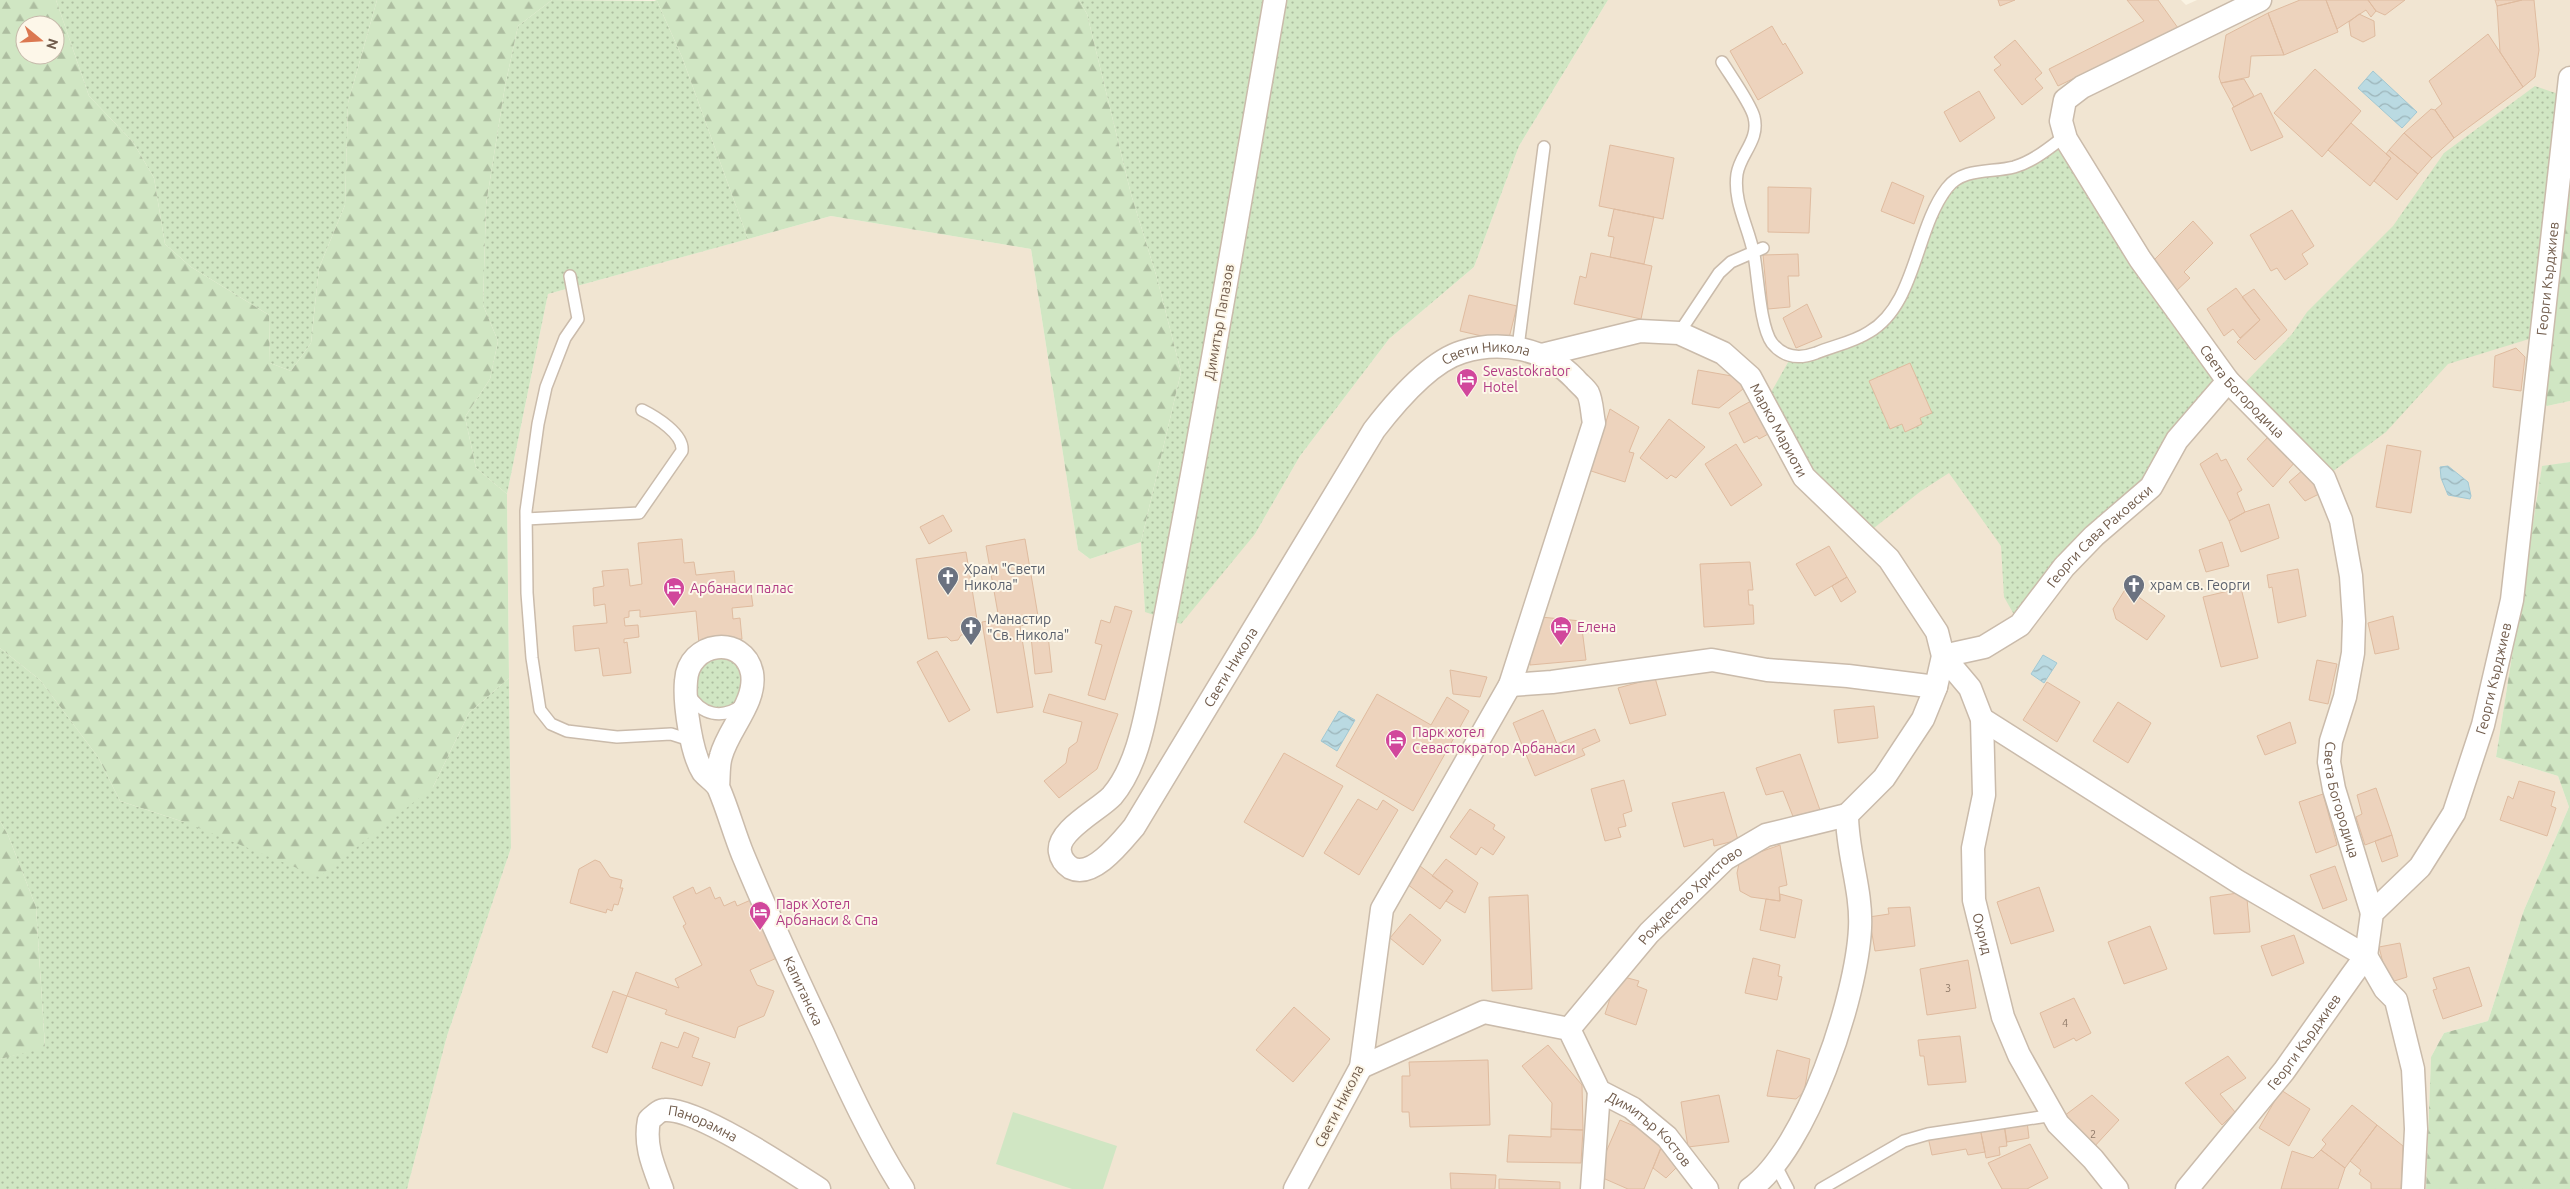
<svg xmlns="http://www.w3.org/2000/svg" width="2570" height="1189" font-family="Ubuntu,sans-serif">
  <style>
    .residential { fill: #f1e5d2 }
    .grass { fill: url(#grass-dots) }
    .forest { fill: url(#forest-firs); fill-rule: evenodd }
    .garden { fill: #d0e6c3 }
    .water { fill: url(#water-waves); stroke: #a1c8d3 }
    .building { fill: #edd3bd; stroke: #dfbb9f }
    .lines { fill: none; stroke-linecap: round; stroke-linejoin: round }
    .lane-casing { stroke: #cabbab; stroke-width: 14 }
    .street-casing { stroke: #cabbab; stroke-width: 25 }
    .lane { stroke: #fff; stroke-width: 11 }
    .street { stroke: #fff; stroke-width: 22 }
    .labels { text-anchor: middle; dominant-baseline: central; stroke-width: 4; stroke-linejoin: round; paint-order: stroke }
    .number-label { font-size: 11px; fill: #8f7968 }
    .street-label { font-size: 14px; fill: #705b4b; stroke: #fdf7e9 }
    .hotel-label { font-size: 14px; fill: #b23c85; stroke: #fdf7e9; text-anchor: start }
    .worship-label { font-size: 14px; fill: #5b616d; stroke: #fdf7e9; text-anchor: start }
  </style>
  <defs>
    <pattern id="grass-dots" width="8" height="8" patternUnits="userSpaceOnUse" patternTransform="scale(1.25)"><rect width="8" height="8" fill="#d0e6c3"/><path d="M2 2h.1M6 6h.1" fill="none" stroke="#adbda0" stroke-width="1.8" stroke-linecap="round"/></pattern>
    <pattern id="forest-firs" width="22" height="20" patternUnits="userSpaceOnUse" patternTransform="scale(1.25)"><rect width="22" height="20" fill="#d0e6c3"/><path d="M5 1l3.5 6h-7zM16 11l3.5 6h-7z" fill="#adbda0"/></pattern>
    <pattern id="water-waves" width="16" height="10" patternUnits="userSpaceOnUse" patternTransform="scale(1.25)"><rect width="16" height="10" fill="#badae2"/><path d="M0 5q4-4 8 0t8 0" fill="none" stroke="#9cb4b9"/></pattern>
  </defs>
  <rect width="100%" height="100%" fill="#faf3e3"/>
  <path class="residential" d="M1608 0H2181L2186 5 2197 0H2570V104L2547 406 2570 401V462L2542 467 2496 757 2558 776 2569 807 2524 910 2488 1021 2444 1033 2431 1057 2426 1189H407L447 1036 511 848 507 494 548 294 831 216 1031 249 1078 550 1090 559 1141 542 1145 611 1255 534 1300 456 1389 339 1474 267 1519 146Z"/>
  <path class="grass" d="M56 0H377L348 103 345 205 319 268 311 343 291 371 270 363 269 315 191 267 165 244 154 178 133 142 89 96Z
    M552 0 657 1 682 57 748 239 548 294 507 494 476 468 465 417 490 379 498 341 483 305 486 205 505 86 518 26Z
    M1079 0H1608L1519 146 1474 267 1389 339 1300 456 1255 534 1181 624 1145 612 1141 542 1181 372 1157 278 1131 194 1087 14Z
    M2535 86 2567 97 2542 335 2448 364 2386 432 2324 478 2237 391 2292 334 2307 312 2393 226 2444 153Z
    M2065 136 2228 381 2020 625 2004 597 2001 546 1949 473 1921 491 1865 535 1804 477 1765 403 1791 357 1869 332 1890 315 1934 212 1962 176 2013 167Z
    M0 648 40 680 98 757 120 801 184 822 433 787 469 713 509 678 511 848 447 1036 407 1189H0V1059L45 1047 36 907 8 835 0 821Z
    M699 654 747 662 735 710 701 709 687 670Z"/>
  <path class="forest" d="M0 0H56L89 96 133 142 154 178 165 244 191 267 269 315 270 363 291 371 311 343 319 268 345 205 348 103 377 0H552L518 26 505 86 486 205 483 305 498 341 490 379 465 417 476 468 507 494 509 678 469 713 433 787 319 877 184 822 120 801 98 757 40 680 0 648ZM25 25H55V55H25Z
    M654 0H1079L1087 14 1131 194 1157 278 1181 372 1141 542 1090 559 1078 550 1031 249 831 216 748 239 682 57 657 1Z
    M2570 78V401L2547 406 2535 395Z
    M2570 462V1189H2426L2431 1057 2444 1033 2488 1021 2524 910 2569 807 2558 776 2496 757 2542 466Z
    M0 821 8 835 36 907 45 1048 0 1059Z"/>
  <path class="garden" d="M1013 1112 1117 1146 1103 1189H1072L996 1164Z"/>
  <path class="water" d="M2373 71 2417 112 2402 128 2358 88Z
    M2448 466 2468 482 2471 496 2470 499 2448 495 2441 478 2440 467Z
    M2043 655 2057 663 2044 683 2031 674Z
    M1339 711 1355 720 1337 751 1321 741Z"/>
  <path class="building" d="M1998 0H2015L2000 6Z
    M2127 0H2158L2178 28 2058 86 2049 69 2144 21Z
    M2300 0H2326L2338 32 2284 55 2268 13Z
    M2326 0H2368L2376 11 2371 17 2366 10 2337 29Z
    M2368 0H2405L2385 15 2376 11Z
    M2495 0H2522L2497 6Z
    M2522 0H2534L2539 50 2535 77 2523 87 2500 52 2497 6Z
    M2268 13 2284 55 2251 56 2249 77 2221 83 2219 77 2226 35Z
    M2359 14 2374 21 2375 36 2363 42 2351 36 2349 22Z
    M1772 26 1783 45 1785 43 1803 73 1758 100 1730 51Z
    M2488 34 2523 87 2454 138 2435 110 2442 104 2429 81Z
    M2015 40 2042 73 2035 79 2043 88 2022 105 1994 70 2001 65 1994 57Z
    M2315 69 2361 111 2322 157 2274 113Z
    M2244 79 2254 96 2234 107 2221 83Z
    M1979 91 1995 118 1960 142 1944 112Z
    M2261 93 2283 137 2251 151 2232 108Z
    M2431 109 2435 110 2454 138 2432 158 2404 133Z
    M2351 123 2391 158 2370 186 2328 150Z
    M2404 133 2432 158 2418 174 2389 150Z
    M1610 145 1674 158 1663 219 1599 206Z
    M2389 150 2418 174 2397 200 2374 181 2391 158 2386 154Z
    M1892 182 1924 196 1914 224 1881 211Z
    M1768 187 1811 188 1809 233 1768 232Z
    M1614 209 1654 217 1644 264 1610 257 1614 237 1608 236Z
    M2292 210 2314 246 2302 254 2308 264 2285 280 2277 268 2271 271 2250 235Z
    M2193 221 2213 243 2184 272 2190 278 2175 292 2150 264Z
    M1591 253 1652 266 1641 319 1574 304 1580 276 1586 278Z
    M1798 254 1799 276H1788L1790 307 1768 309 1763 255Z
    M2236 288 2260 320 2240 338 2233 329 2224 336 2207 309Z
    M2254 289 2287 330 2255 360 2237 342 2260 320 2242 297Z
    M1469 295 1517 306 1508 342 1460 331Z
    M1807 304 1822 337 1796 348 1783 318Z
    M2516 348 2525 357 2521 391 2493 387 2495 356Z
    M1910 363 1932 413 1920 418 1922 424 1905 432 1902 424 1890 429 1869 381Z
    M1698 370 1743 378V389L1719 408 1692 404Z
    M1753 400 1770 433 1759 439 1757 436 1744 443 1729 413Z
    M1610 409 1639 427 1629 452 1634 453 1625 482 1585 469 1603 431Z
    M1669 419 1705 447 1676 478 1671 475 1667 479 1640 458Z
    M2270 435 2296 461 2273 487 2247 459Z
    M1736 444 1762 485 1731 506 1705 464Z
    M2387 445 2421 451 2411 513 2376 507Z
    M2217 453 2221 461 2226 459 2242 490 2237 493 2245 512 2229 521 2200 464Z
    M2304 469 2321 493 2305 501 2289 482Z
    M2269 504 2279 538 2241 552 2229 521 2245 512Z
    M943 515 952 531 929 544 920 527Z
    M682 539 684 563 694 562 696 575 734 571 736 594 751 592 753 606 732 608 733 619 740 618 742 639 699 644 696 611 640 617V610L629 611V617L624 618 625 626 638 625 639 637 624 639V643L627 642 631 673 603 676 599 648 575 651 573 626 607 623 605 604 594 606 593 588 604 586 602 571 628 569 630 586 642 584 638 543Z
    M1025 539 1039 622 1020 626 1033 707 997 713 982 622 999 619 986 546Z
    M2222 542 2229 566 2206 572 2199 550Z
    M1829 546 1847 577 1815 596 1796 564Z
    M966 552 979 632 961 635 958 640 951 641 947 637 928 639 916 559Z
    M1750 562 1753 590H1748L1749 605H1753L1754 624 1704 627 1700 564Z
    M2298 569 2306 616 2278 623 2272 587 2269 588 2267 575Z
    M1847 577 1856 592 1841 602 1832 586Z
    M2126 588 2165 616 2147 640 2116 619 2113 609Z
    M2241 588 2258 658 2221 667 2203 597Z
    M1115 606 1132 611 1105 700 1088 695 1102 645 1095 643 1101 620 1110 623Z
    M2393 616 2399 649 2375 654 2368 623Z
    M1541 617 1581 621 1586 660 1530 665 1529 636 1539 634Z
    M1048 635 1052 672 1035 674 1031 637Z
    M937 651 970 710 949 722 917 662Z
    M2317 660 2337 664 2328 704 2309 700Z
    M1450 670 1487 677 1480 697 1453 694Z
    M1655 678 1666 715 1630 724 1618 688Z
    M2047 682 2080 702 2057 742 2023 720Z
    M1049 694 1118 714 1097 769 1059 798 1044 781 1066 763 1069 748 1077 742 1082 722 1043 712Z
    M1377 694 1431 725 1447 697 1469 711 1413 811 1336 766Z
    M2118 702 2151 723 2128 763 2093 741Z
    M1874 706 1878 738 1838 743 1834 710Z
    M1543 710 1557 744 1595 729 1600 741 1582 749 1585 755 1535 776 1513 723Z
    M2290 722 2296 743 2265 755 2257 736Z
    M1284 753 1343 786 1303 857 1244 822Z
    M1800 754 1820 810 1794 819 1783 791 1766 795 1756 768Z
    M1624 780 1632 811 1623 814 1626 826 1618 828 1621 837 1605 841 1591 789Z
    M2519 781 2555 792 2551 806 2556 808 2547 836 2500 820 2508 796 2513 799Z
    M2376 788 2392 835 2365 845 2356 817 2362 814 2357 795Z
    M1724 792 1738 840 1714 846 1713 839 1684 847 1672 803Z
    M2323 794 2337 845 2316 853 2299 802Z
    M1358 799 1377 810 1383 800 1398 810 1359 875 1324 853Z
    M1470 809 1495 825 1493 829 1505 837 1493 855 1481 847 1476 855 1450 837Z
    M2392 835 2398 856 2382 862 2375 841Z
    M1780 845 1787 885 1779 887 1780 901 1751 897 1740 891 1737 873 1740 859Z
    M1446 859 1478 883 1465 913 1446 901 1453 891 1432 876Z
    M595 860 600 862 610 877 622 880 620 888H623L618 905 614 904 612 911 607 909 606 913 570 903 579 869Z
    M1420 866 1453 891 1440 909 1407 884Z
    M2335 866 2347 900 2323 909 2310 875Z
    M693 887 696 894 710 887 715 899 720 897 724 906 735 901 737 906 753 899 779 957 750 970 757 985 774 991 764 1016 738 1027 735 1038 665 1014 667 1010 627 996 636 972 679 988 675 979 702 965 683 926 686 924 673 897Z
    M2039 887 2054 931 2011 944 1997 902Z
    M2238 893 2247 899 2250 932 2214 934 2210 897Z
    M1780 894 1802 900 1795 938 1760 930 1766 899 1780 901Z
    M1528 895 1532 989 1492 991 1489 897Z
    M1910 907 1915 946 1875 951 1869 917 1889 914 1888 908Z
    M1410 914 1441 940 1423 965 1390 938Z
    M2150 926 2167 969 2124 984 2108 942Z
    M2294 935 2304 963 2272 976 2261 946Z
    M2400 943 2407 977 2388 983 2379 947Z
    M1753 958 1780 965 1778 976 1782 977 1777 1000 1745 993Z
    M1968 960 1976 1008 1927 1015 1920 969Z
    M2469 967 2482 1006 2443 1019 2433 990 2437 989 2433 978Z
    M1624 977 1639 981 1637 986 1647 990 1636 1025 1605 1014 1616 980Z
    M613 991 627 996 607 1053 592 1047Z
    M2074 998 2091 1033 2076 1041 2074 1038 2054 1048 2040 1013Z
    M1294 1007 1330 1039 1293 1082 1256 1050Z
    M684 1032 699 1038 692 1057 710 1063 702 1086 652 1068 661 1042 678 1048Z
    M1960 1036 1966 1082 1928 1085 1924 1056H1920L1918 1040Z
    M1548 1045 1582 1085 1583 1130 1551 1129 1552 1103 1522 1066Z
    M1777 1050 1810 1059 1804 1092 1796 1099 1767 1096Z
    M2228 1056 2246 1078 2220 1094 2235 1112 2222 1125 2185 1083Z
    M1488 1060 1490 1125 1410 1127 1409 1112H1402V1076H1410L1409 1062Z
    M2281 1090 2310 1109 2289 1146 2259 1128Z
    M1719 1095 1729 1142 1688 1147 1681 1102Z
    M2092 1095 2119 1120 2093 1148 2064 1116Z
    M2352 1105 2377 1125 2345 1168 2321 1150 2326 1144 2322 1140Z
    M1620 1120 1665 1139 1644 1189H1628L1596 1175Z
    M2027 1121 2029 1138 2007 1142 2004 1124Z
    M2004 1124 2007 1146 1999 1147 2000 1155 1986 1158 1980 1128Z
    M2377 1125 2403 1146 2401 1189H2371V1183L2359 1174 2361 1170 2350 1161Z
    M1980 1128 1985 1152 1968 1155 1966 1149 1932 1155 1928 1137Z
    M1551 1129 1583 1130 1581 1163 1507 1162 1509 1135 1551 1137Z
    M2030 1144 2048 1178 2027 1189H2002L1988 1163Z
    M1661 1147 1678 1166 1666 1178 1653 1168Z
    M2321 1150 2345 1168 2338 1189H2281L2292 1151 2313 1158Z
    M1450 1173 1496 1175 1495 1189H1451Z
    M1499 1179 1560 1182V1189H1499Z"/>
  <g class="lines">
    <g class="lane-casing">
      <path id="lane" d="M1722 62C1730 75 1751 104 1754 117 1760 140 1740 154 1737 174 1733 203 1749 227 1754 255 1758 276 1760 327 1772 343 1784 358 1800 359 1816 353 1833 346 1854 342 1869 332 1916 305 1915 229 1947 188 1963 167 1992 173 2014 167 2034 161 2049 148 2065 136
        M570 276 578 319 565 338 546 387 538 424 526 511 527 593 532 658 540 710 551 724 567 731 617 737 671 734 693 741
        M1679 333 1719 273 1731 262 1763 248
        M1518 347 1544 147
        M526 519 639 513 682 451C684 434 656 417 642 410
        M689 694C701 715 722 720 742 705
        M1775 1164 1788 1189
        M1821 1189 1904 1141 1928 1134 2054 1115"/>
    </g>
    <g class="street-casing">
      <g id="street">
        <path id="s1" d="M1275 0C1235 230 1197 460 1151 689 1144 724 1136 768 1112 796 1099 810 1056 831 1060 852 1061 859 1065 864 1071 868 1093 879 1121 842 1134 827L1374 430C1394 404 1429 362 1462 352 1501 340 1546 348 1575 379 1578 383 1585 388 1588 393 1592 401 1592 414 1594 423L1510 685 1382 909 1361 1067 1295 1189"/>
        <path id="s2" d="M2260 0 2082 87 2065 100 2061 121 2066 139 2140 259 2228 381 2324 478 2341 520 2351 576 2354 621 2353 653 2345 697 2331 741 2329 762 2334 789 2372 913"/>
        <path id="s3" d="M1542 355 1640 331 1679 333 1723 353 1750 377 1804 477 1889 559 1937 632 1943 656 1936 687 1923 719 1884 778 1847 815C1847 853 1862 890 1860 928 1857 996 1807 1149 1750 1189"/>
        <path id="s4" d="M1943 656 1970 688 1982 719 1984 795 1973 848 1974 900 2003 1017 2019 1055 2058 1124 2093 1159 2117 1189"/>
        <path id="s5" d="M1943 656 1984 647 2020 625 2064 567 2094 536 2151 487 2177 440 2228 381"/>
        <path d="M1510 685 1552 682 1712 660 1767 670 1848 676 1936 687"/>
        <path d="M1982 719 2237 881 2366 956 2385 989 2396 1000 2413 1069 2416 1129 2413 1189"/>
        <path id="s6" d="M718 787C719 777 718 765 721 756 728 729 757 702 752 673 744 634 688 641 686 681 684 703 691 753 703 772 708 778 716 782 719 789 728 810 734 833 743 855 768 915 795 974 823 1033 847 1086 872 1140 903 1189"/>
        <path id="s7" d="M1569 1029 1649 933 1725 859 1766 835 1847 815"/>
        <path id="s8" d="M1361 1067 1484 1012 1569 1029 1599 1091 1632 1108 1667 1137 1707 1189"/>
        <path id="s9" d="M662 1189C653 1165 644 1145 649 1120 654 1116 659 1110 665 1110 697 1108 790 1170 819 1189"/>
        <path d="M1592 1189 1599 1091"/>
        <path id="s10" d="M2187 1189 2284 1071 2352 975 2366 956 2372 913 2420 867 2454 813 2483 725 2512 600 2570 78"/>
      </g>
    </g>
    <use href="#lane" class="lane"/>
    <use href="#street" class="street"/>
  </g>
  <defs>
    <g id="hotel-pin" transform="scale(1.125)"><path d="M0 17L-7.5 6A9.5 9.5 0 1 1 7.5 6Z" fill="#d1479c" stroke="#fdf7e9"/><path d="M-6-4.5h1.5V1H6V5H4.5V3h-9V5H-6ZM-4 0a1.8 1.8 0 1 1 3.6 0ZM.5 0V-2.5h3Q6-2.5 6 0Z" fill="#fff"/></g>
    <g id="church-pin" transform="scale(1.125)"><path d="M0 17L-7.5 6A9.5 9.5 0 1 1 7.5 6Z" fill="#6b7280" stroke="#fdf7e9"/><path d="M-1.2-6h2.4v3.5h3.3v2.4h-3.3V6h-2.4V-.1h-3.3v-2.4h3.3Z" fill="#fff"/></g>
  </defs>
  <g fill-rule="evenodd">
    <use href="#hotel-pin" x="1467" y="379"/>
    <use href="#church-pin" x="948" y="577"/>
    <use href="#church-pin" x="2134" y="585"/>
    <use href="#hotel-pin" x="674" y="588"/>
    <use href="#church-pin" x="971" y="627"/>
    <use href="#hotel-pin" x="1561" y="627"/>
    <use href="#hotel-pin" x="1396" y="740"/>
    <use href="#hotel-pin" x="760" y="912"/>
  </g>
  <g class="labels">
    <g class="number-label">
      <text x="1948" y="988">3</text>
      <text x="2065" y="1023">4</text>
      <text x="2093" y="1134">2</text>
    </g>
    <g class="street-label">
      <text stroke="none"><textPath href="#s10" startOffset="1012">Георги Кърджиев</textPath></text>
      <text transform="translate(1219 322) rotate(-80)">Димитър Папазов</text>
      <text stroke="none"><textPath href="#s1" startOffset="1601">Свети Никола</textPath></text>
      <text stroke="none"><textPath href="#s2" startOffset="568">Света Богородица</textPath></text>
      <text stroke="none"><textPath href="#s3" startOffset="285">Марко Мариоти</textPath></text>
      <text stroke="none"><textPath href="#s5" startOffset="204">Георги Сава Раковски</textPath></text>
      <text stroke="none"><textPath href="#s1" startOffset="1181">Свети Никола</textPath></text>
      <text stroke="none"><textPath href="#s10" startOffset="608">Георги Кърджиев</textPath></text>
      <text stroke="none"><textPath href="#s2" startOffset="1018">Света Богородица</textPath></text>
      <text stroke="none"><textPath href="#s7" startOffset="181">Рождество Христово</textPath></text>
      <text stroke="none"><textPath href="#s4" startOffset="292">Охрид</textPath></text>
      <text stroke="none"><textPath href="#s6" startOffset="555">Капитанска</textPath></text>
      <text stroke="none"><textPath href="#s10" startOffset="188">Георги Кърджиев</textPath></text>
      <text transform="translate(1339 1106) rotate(-63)">Свети Никола</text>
      <text stroke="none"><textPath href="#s9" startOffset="131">Панорамна</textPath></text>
      <text stroke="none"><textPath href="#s8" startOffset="354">Димитър Костов</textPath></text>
    </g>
    <g class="hotel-label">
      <text x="1483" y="371">Sevastokrator<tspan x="1483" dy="16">Hotel</tspan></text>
      <text x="690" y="588">Арбанаси палас</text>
      <text x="1577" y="627">Елена</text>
      <text x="1412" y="732">Парк хотел<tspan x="1412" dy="16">Севастократор Арбанаси</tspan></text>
      <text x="776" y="904">Парк Хотел<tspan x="776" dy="16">Арбанаси &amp; Спа</tspan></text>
    </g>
    <g class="worship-label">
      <text x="964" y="569">Храм "Свети<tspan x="964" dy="16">Никола"</tspan></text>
      <text x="2150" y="585">храм св. Георги</text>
      <text x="987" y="619">Манастир<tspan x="987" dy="16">"Св. Никола"</tspan></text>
    </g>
  </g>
  <g transform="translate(40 40) rotate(108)"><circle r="24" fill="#fdf7e9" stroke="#c5b9aa"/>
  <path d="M0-4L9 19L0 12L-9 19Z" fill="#db7851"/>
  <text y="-8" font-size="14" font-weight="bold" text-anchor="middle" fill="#705b4b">N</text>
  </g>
</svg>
